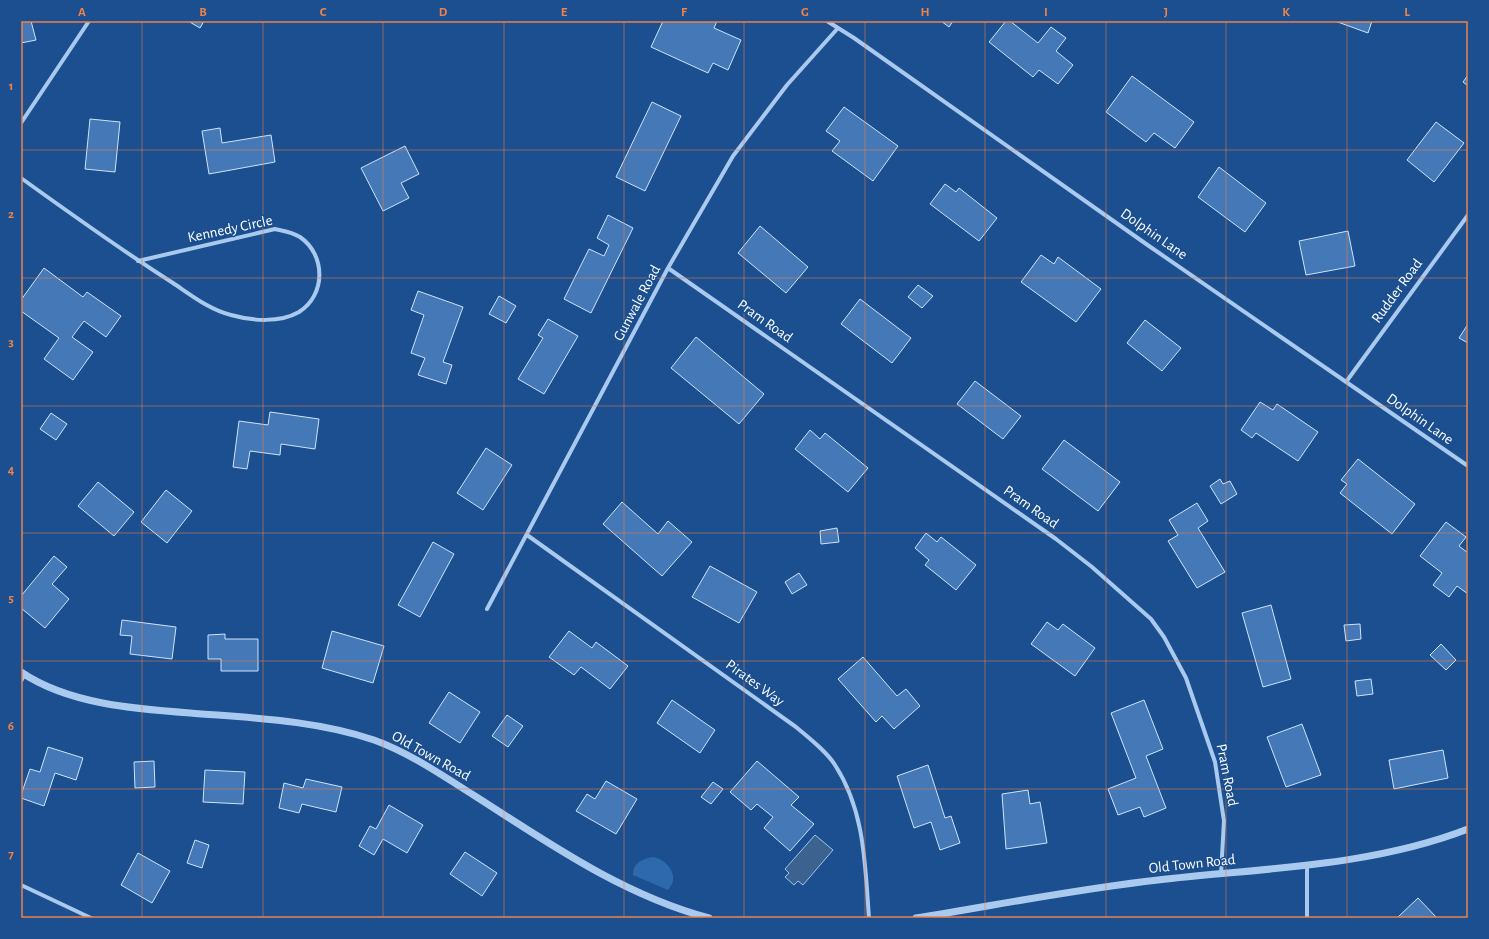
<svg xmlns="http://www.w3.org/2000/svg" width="1489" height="939" font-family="'Alegreya Sans',sans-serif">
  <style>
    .green { fill: #2e69ad }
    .water { fill: #3c6290; stroke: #9cc4f0 }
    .building { fill: #4478b7; stroke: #cfe3fa }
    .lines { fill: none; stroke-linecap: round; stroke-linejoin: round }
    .minor { stroke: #a9c9ee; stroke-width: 4 }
    .tertiary { stroke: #a9c9ee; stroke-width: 7 }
    .grid { fill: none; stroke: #ee8249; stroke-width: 1; stroke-opacity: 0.55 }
    .labels { text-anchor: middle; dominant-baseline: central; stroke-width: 3; stroke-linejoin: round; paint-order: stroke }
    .street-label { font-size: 15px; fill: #fff; stroke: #1b4f8f }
    .neatline { fill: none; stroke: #ee8249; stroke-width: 1.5 }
    .grid-label { font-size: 13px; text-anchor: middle; font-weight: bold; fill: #ee8249 }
  </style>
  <rect width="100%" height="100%" fill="#1b4f8f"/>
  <path class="green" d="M654 857C669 861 680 877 668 890L633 875C632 863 644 858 654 857Z"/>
  <path class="water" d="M815 835 833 850 803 885 798 881 794 885 785 877 789 873 785 869Z"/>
  <path class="building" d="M21 21H31L36 40 21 43Z
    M188 21H204L200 28Z
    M663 21H717L714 28 741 40 728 70 713 63 708 73 651 47Z
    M941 21H953L949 27Z
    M1006 21H1010L1038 43 1051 27 1066 38 1056 51 1073 65 1058 84 1039 70 1033 77 989 42Z
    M1335 21H1372L1368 33Z
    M1468 75V86L1463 82Z
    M1132 76 1194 122 1175 148 1154 133 1146 142 1106 112Z
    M652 102 681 116 645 191 616 177Z
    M844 107 898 146 873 181 832 151 840 141 826 131Z
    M90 119 120 122 115 172 85 169Z
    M1436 122 1464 143 1434 182 1407 160Z
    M220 128 222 143 271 135 275 162 209 174 202 131Z
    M405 146 419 174 401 183 409 198 383 211 361 168Z
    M1219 167 1266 203 1245 232 1198 197Z
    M945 184 956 192 959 188 997 218 979 241 930 204Z
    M608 215 633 228 591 313 564 299 589 249 604 256 609 245 597 238Z
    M760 226 808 267 786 293 738 253Z
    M1348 231 1355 266 1306 275 1299 241Z
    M1041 255 1054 264 1058 257 1101 289 1076 322 1021 282Z
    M44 268 83 297 87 292 121 316 106 337 84 321 72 337 93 352 73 380 44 359 59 338 21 311V300Z
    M918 285 933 296 922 308 908 297Z
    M418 291 463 307 443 362 452 365 446 384 418 375 425 358 411 353 424 315 411 310Z
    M499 296 516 306 506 323 489 314Z
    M860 299 911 338 892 363 841 324Z
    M548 319 578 336 544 394 518 379 543 338 538 335Z
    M1145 320 1181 348 1162 371 1127 343Z
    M1468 324V343L1459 338Z
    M696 337 764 394 739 424 671 368Z
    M975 381 1021 416 1003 439 957 404Z
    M1260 402 1273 410 1277 404 1318 432 1298 461 1256 433 1252 438 1241 430Z
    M270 412 319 419 315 449 281 444 280 455 250 451 247 469 233 467 239 421 268 425Z
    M51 413 67 424 56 440 40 429Z
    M810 430 820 439 825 433 868 468 848 492 795 449Z
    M1064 440 1120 482 1098 511 1042 469Z
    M486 448 512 465 483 510 457 493Z
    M1358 459 1415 504 1392 534 1340 493 1347 484 1341 480Z
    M1220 479 1223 484 1230 481 1237 494 1221 504 1210 486Z
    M98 482 134 512 114 536 78 506Z
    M166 490 192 511 167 543 141 522Z
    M622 502 658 534 668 521 692 542 662 576 603 524Z
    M1197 503 1208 521 1198 528 1225 572 1197 588 1168 541 1178 535 1169 520Z
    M1446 522 1466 537 1459 546 1468 553V594L1457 586 1449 597 1433 585 1442 573 1420 556Z
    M837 528 839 542 821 544 820 531Z
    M926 533 937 542 941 537 976 565 956 590 925 565 929 560 915 548Z
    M433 542 454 554 420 617 398 605Z
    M54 556 67 567 52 584 69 599 45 628 21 608V596Z
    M710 566 757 592 739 623 692 597Z
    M799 573 807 585 792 594 785 582Z
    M1271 605 1291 679 1263 687 1242 613Z
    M122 620 176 627 172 659 130 654 132 636 120 635Z
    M1047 622 1058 630 1063 624 1095 648 1075 676 1031 644Z
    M1360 624 1361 639 1346 641 1344 625Z
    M332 631 384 646 373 683 322 668Z
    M569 631 592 648 596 642 628 666 610 689 581 667 574 675 549 657Z
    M225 634V639H258V671H221V659H208V635Z
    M1441 644 1456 660 1446 670 1430 655Z
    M863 657 897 696 906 689 920 706 894 729 882 716 876 722 838 679Z
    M1371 679 1373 694 1357 696 1355 681Z
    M449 692 480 712 460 743 429 723Z
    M672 700 715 730 700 753 657 723Z
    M1144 700 1163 749 1146 756 1166 808 1144 817 1140 807 1118 815 1108 789 1136 778 1111 713Z
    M507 715 523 726 508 747 492 736Z
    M1302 724 1321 775 1286 787 1267 737Z
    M48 747 83 758 76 780 55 773 44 806 21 798V795L30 769 40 772Z
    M1443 750 1448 778 1394 789 1389 760Z
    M154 761 155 787 135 788 134 762Z
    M757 761 799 797 791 805 814 824 790 851 764 828 773 817 757 804 751 810 730 792Z
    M928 765 945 818 951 816 960 843 940 850 931 822 914 828 897 776Z
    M205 770 245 772 243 804 203 802Z
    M306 779 342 787 336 812 302 804 299 813 279 808 284 783 303 788Z
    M606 781 637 799 616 834 576 811 587 794 595 799Z
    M713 782 723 789 711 804 701 797Z
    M1028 790 1030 804 1040 802 1047 843 1006 849 1002 794Z
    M389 805 423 825 407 853 383 839 374 855 359 846 370 826 376 829Z
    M195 840 209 845 202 868 187 863Z
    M465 852 497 873 482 896 450 874Z
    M138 853 170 871 152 903 121 885Z
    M1418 898 1437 918H1397Z"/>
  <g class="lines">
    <path class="minor" d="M827 21 854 38 1149 246 1468 466
      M21 123 89 21
      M21 178C71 214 121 250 173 283 191 295 210 310 231 315 252 321 280 323 299 312 326 295 326 255 300 237 292 232 284 231 275 229L138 261
      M668 268 1056 539 1092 567 1151 619 1164 637 1186 678 1215 762 1224 821 1221 874
      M1346 382 1468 215
      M527 535 796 727C810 739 826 751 835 765 865 811 865 865 869 918
      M487 609 668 268 733 156 787 85 838 28
      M21 681 25 674
      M21 885 91 918
      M1307 918V865"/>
    <path class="tertiary" d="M21 672C68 704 135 709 190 713 251 718 315 720 374 740 410 753 443 776 475 796 550 844 623 895 709 918
      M916 918C997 905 1077 889 1158 880 1261 868 1370 867 1468 829"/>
  </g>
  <path class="grid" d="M142 21V918M263 21V918M383 21V918M504 21V918M624 21V918M744 21V918M865 21V918M985 21V918M1106 21V918M1226 21V918M1347 21V918M21 150H1468M21 278H1468M21 406H1468M21 533H1468M21 661H1468M21 789H1468"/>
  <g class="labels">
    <g class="street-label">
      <text transform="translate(230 229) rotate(-12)">Kennedy Circle</text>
      <text transform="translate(1154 234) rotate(35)">Dolphin Lane</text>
      <text transform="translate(1397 291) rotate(-54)">Rudder Road</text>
      <text transform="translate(637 303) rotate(-62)">Gunwale Road</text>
      <text transform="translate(765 321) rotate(35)">Pram Road</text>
      <text transform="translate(1420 419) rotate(35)">Dolphin Lane</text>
      <text transform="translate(1031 507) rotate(35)">Pram Road</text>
      <text transform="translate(755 683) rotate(36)">Pirates Way</text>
      <text transform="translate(431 756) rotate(29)">Old Town Road</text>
      <text transform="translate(1227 775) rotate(79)">Pram Road</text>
      <text transform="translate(1192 864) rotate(-6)">Old Town Road</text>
    </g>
  </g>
  <rect width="1489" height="939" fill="none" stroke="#1b4f8f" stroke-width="44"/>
  <rect x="22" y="22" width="1445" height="895" class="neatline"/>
  <g class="grid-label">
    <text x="82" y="16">A</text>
    <text x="203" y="16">B</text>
    <text x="323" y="16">C</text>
    <text x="443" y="16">D</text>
    <text x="564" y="16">E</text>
    <text x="684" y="16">F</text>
    <text x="805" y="16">G</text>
    <text x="925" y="16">H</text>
    <text x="1046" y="16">I</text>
    <text x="1166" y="16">J</text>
    <text x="1286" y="16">K</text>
    <text x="1407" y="16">L</text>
    <text x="11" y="90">1</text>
    <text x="11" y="218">2</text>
    <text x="11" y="346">3</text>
    <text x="11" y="474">4</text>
    <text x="11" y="602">5</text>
    <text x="11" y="730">6</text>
    <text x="11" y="858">7</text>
  </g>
</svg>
